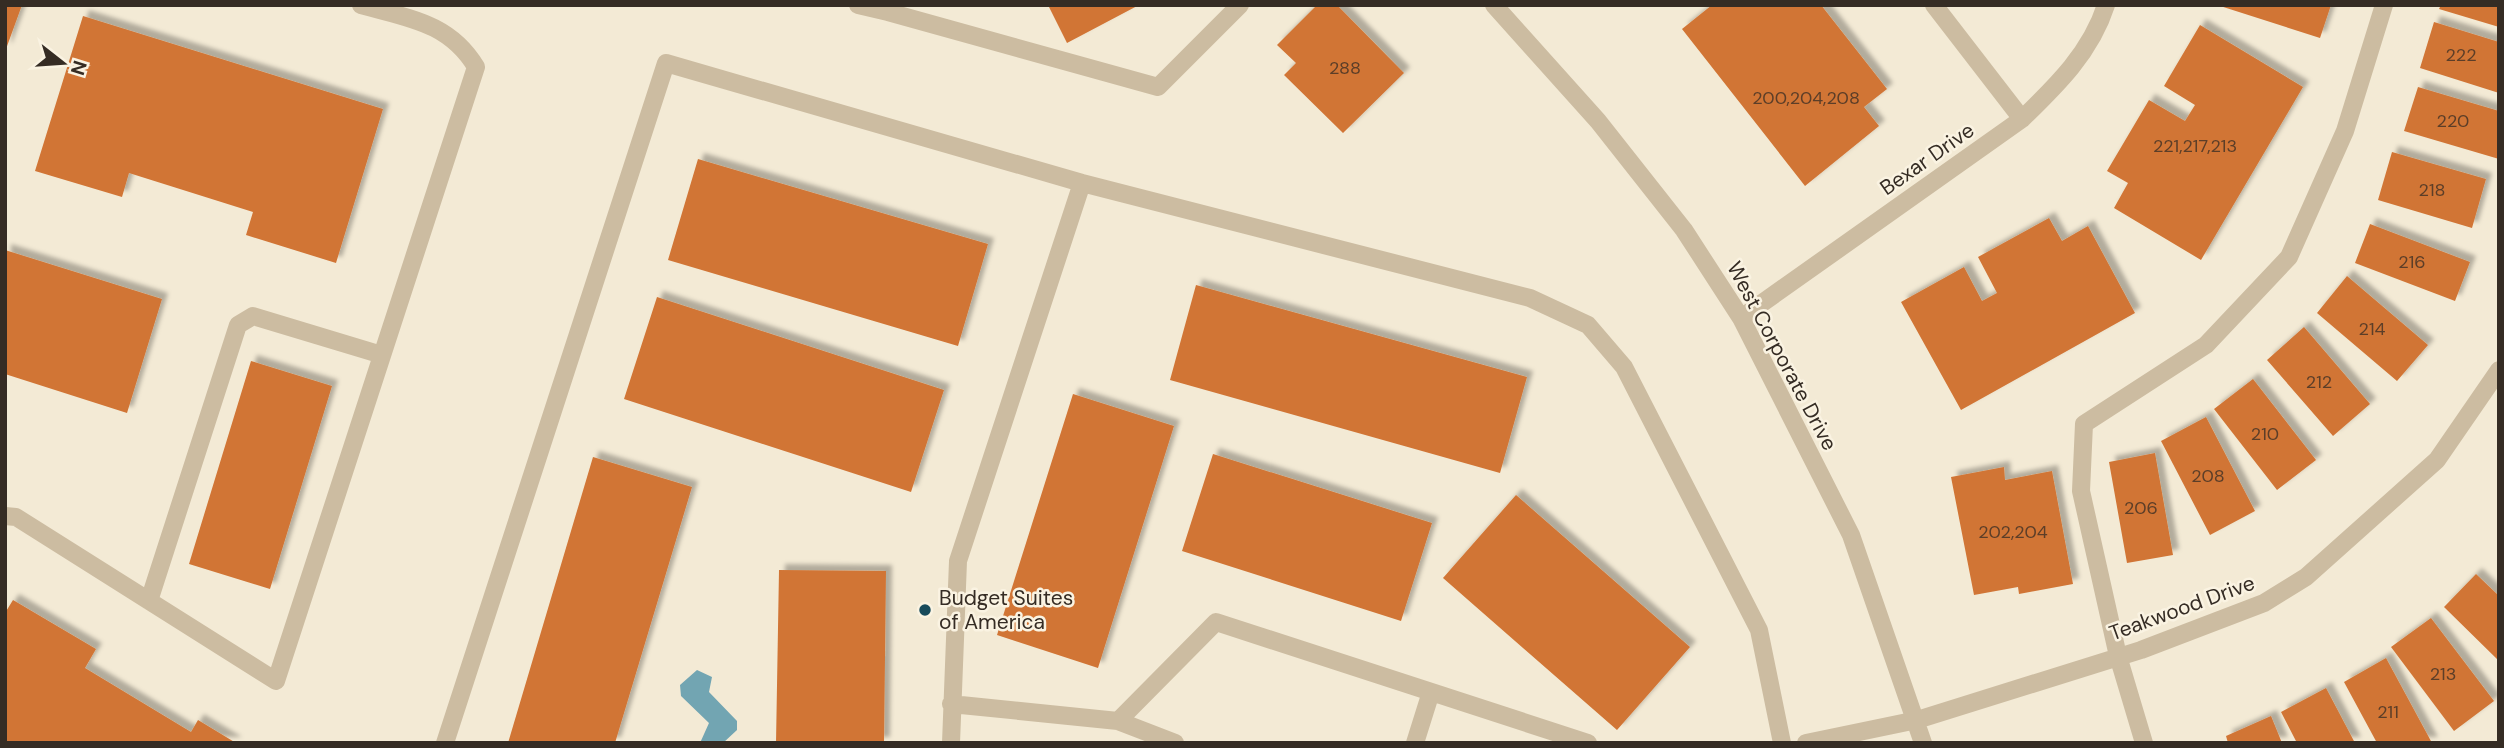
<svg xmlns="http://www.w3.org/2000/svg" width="2504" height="748" font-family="'DM Sans',sans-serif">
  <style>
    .water { fill: #72a5b2 }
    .building { fill: #d17535; filter: url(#shadow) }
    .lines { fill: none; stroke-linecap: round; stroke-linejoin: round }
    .minor { stroke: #ccbca1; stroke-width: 18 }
    .poi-dot { fill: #174a5a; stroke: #faf3e2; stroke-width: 2.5 }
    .labels { text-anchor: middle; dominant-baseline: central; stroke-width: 5; stroke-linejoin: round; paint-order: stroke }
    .number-label { font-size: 18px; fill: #5c3e28 }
    .street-label { font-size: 21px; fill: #352c24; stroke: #faf3e2 }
    .poi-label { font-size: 21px; fill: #352c24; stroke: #faf3e2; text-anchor: start }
  </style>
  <defs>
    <filter id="shadow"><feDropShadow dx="6" dy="-6" stdDeviation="2" flood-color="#0004"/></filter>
  </defs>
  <rect width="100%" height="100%" fill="#f3ead5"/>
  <path class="water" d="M697 670 712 677 709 692 737 721V730L723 743H700L709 723 681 696 680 685Z"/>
  <path class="building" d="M5 5H22L6 49H5Z
    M1048 5H1139L1067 43Z
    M1317 5H1337L1404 73 1343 133 1284 75 1296 63 1277 45Z
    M1712 5H1821L1887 89 1864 107 1879 126 1805 186 1682 29Z
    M2217 5H2331L2320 38Z
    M2441 5H2499V27L2439 9Z
    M83 16 383 109 336 263 246 235 253 212 129 173 122 197 35 171Z
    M2434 22 2499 42V93L2420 68Z
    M2200 25 2303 87 2201 260 2114 208 2128 183 2107 171 2149 100 2185 121 2195 105 2164 86Z
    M2418 87 2499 111V159L2404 131Z
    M2392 152 2486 179 2472 228 2378 200Z
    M698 159 988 244 958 346 668 260Z
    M2049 218 2062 241 2088 226 2135 313 1961 410 1901 302 1964 267 1982 301 1997 293 1978 257Z
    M2370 224 2470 262 2455 301 2355 263Z
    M5 250 162 299 127 413 5 374Z
    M2347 276 2428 345 2397 381 2317 313Z
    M1196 285 1527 377 1500 473 1170 380Z
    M657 297 944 390 911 492 624 399Z
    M2304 327 2370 404 2333 436 2267 360Z
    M251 361 332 386 270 589 189 564Z
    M2253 379 2316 460 2277 490 2214 409Z
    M1073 394 1174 426 1098 668 997 635Z
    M2206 417 2255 511 2210 535 2161 441Z
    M2155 453 2173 555 2127 563 2109 462Z
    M1213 454 1432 523 1401 621 1182 551Z
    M593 457 692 487 615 743H508Z
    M2004 467 2005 480 2052 471 2073 584 2019 594 2018 587 1974 595 1951 477Z
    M1516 495 1690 647 1617 730 1443 578Z
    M779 570 886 571 884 743H776Z
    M2476 574 2499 596V661L2444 607Z
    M13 600 96 649 85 668 191 732 198 720 236 743H5V613Z
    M2431 618 2494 701 2454 731 2391 647Z
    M2386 658 2432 743H2377L2344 682Z
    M2326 688 2355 743H2297L2281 712Z
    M2271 716 2282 743H2228L2226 736Z"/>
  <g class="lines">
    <path class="minor" d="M858 5 888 12
      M888 5V12L1158 87 1240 5
      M1494 5 1598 121 1684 230 1741 318 1851 535 1923 743
      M1934 5 2022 119
      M1741 318 2022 119C2057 85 2091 52 2106 5
      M5 516 16 517 276 681 476 67C449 22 407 18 361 5
      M149 601 238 325 253 316 382 355
      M951 704 1118 721 1216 622 1588 743
      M1118 721 1175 743
      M445 743 666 63 1082 183 1530 298 1588 325 1624 367 1759 630 1782 743
      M951 743 958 561 1082 183
      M1415 743 1431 692
      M1806 743 1917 720 2141 650 2264 603 2306 577 2437 460 2499 370
      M2144 743 2118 656 2081 491 2084 424 2206 345 2289 257 2345 131 2384 5"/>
  </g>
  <circle class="poi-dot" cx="925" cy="610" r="7"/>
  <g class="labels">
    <g class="number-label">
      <text x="2461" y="55">222</text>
      <text x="1345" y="68">288</text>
      <text x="1806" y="98">200,204,208</text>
      <text x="2453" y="121">220</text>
      <text x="2195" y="146">221,217,213</text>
      <text x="2432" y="190">218</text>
      <text x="2412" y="262">216</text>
      <text x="2372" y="329">214</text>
      <text x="2319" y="382">212</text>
      <text x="2265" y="434">210</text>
      <text x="2208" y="476">208</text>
      <text x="2141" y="508">206</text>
      <text x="2013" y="532">202,204</text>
      <text x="2443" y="674">213</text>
      <text x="2388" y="712">211</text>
    </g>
    <g class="street-label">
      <text transform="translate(1927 159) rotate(-35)">Bexar Drive</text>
      <text transform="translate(1782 356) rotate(62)">West Corporate Drive</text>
      <text transform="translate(2182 608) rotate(-20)">Teakwood Drive</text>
    </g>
    <g class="poi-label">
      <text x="939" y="598">Budget Suites<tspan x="939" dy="24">of America</tspan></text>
    </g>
  </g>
  <rect width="2504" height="748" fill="none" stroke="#352c24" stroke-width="14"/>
  <g transform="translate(63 63) rotate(107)" stroke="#faf3e2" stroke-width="5" paint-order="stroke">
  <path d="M0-5L12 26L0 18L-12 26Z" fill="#352c24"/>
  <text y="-10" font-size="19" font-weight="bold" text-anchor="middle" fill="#352c24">N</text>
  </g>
</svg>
